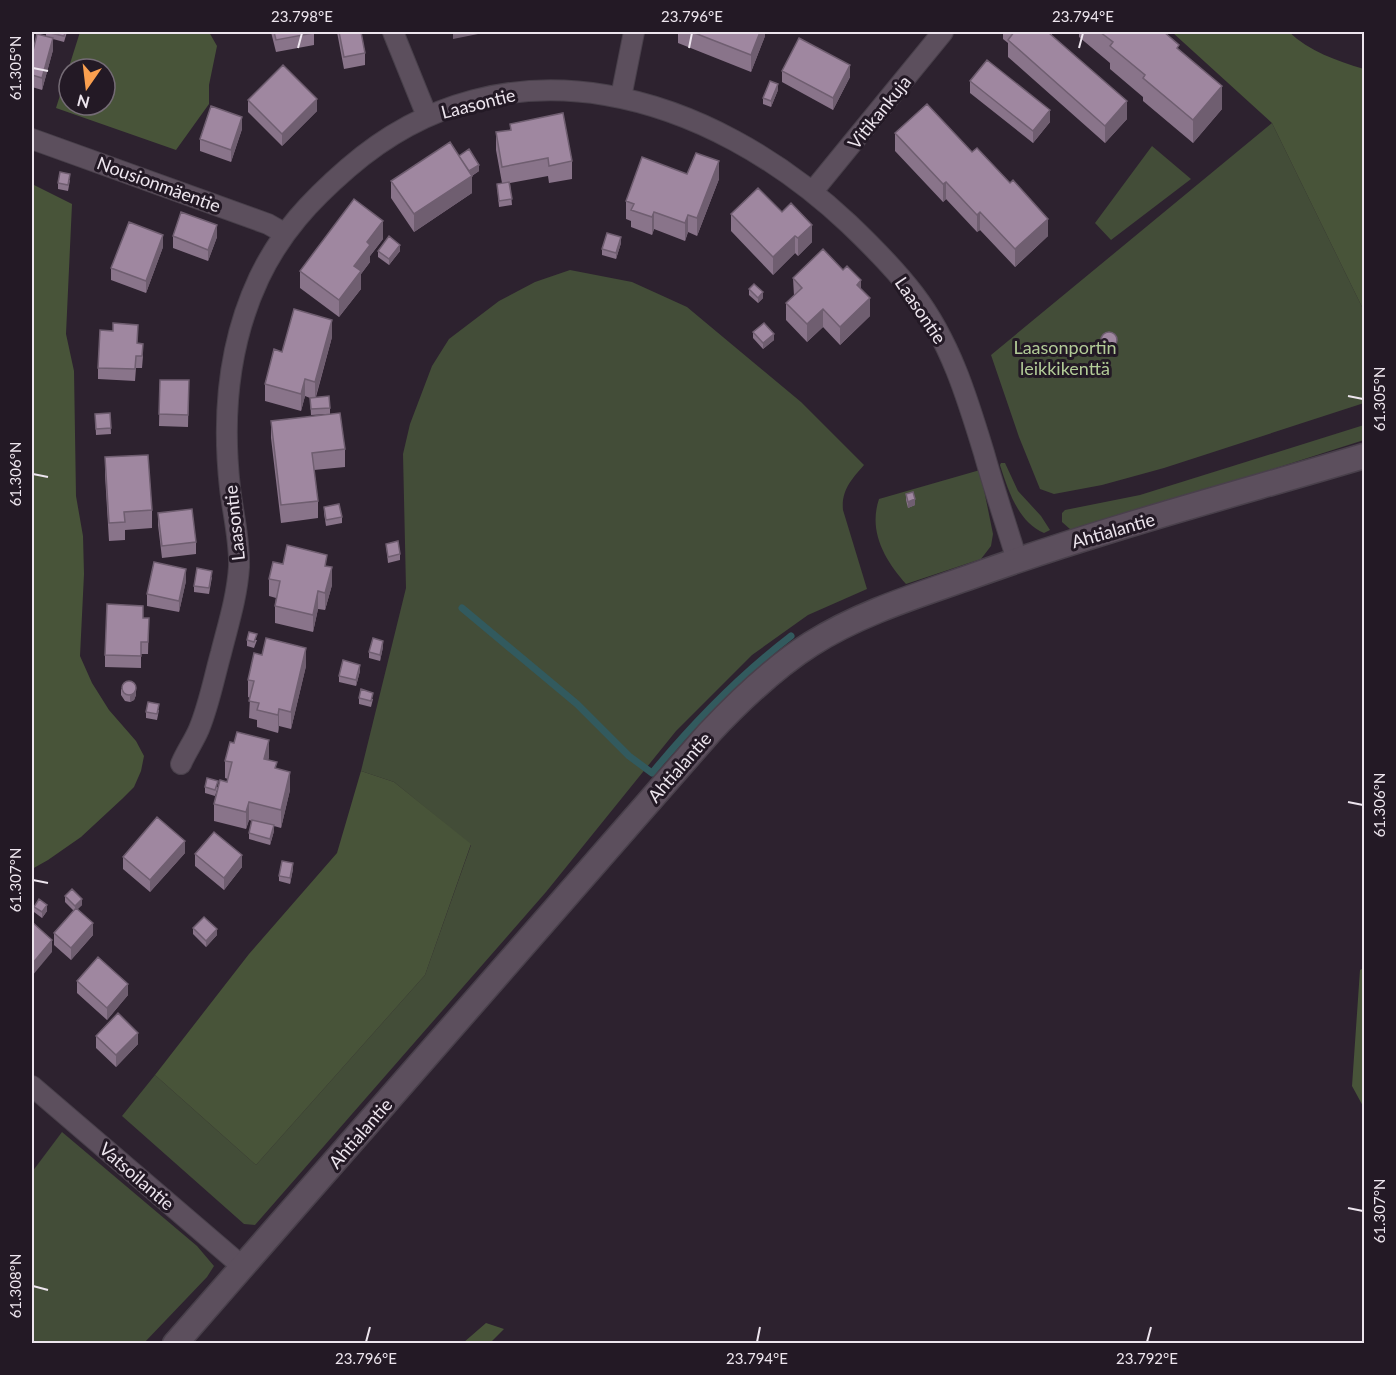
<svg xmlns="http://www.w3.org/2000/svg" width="1396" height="1375" font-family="Lato,sans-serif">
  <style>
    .green { fill: #434d38 }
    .forest { fill: #485439; fill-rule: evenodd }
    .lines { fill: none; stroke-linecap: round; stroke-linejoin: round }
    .stream { stroke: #325a5e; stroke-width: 7 }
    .minor-casing { stroke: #49404b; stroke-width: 22 }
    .tertiary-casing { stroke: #49404b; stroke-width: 27 }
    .minor { stroke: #5c4f5d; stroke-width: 20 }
    .tertiary { stroke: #5c4f5d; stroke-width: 24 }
    .wall { fill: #89748a }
    .shaded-wall { fill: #6f5e70 }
    .building { fill: #9f87a0; stroke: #6f5e70; stroke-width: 1.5 }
    .ticks { fill: none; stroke: #ede5ee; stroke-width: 2 }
    .labels { text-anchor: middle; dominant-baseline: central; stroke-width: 6; stroke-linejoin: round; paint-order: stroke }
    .street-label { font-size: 18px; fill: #ede5ee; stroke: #231925 }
    .park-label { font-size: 18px; fill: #b2cb97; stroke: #231925 }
    .neatline { fill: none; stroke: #ede5ee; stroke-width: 2 }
    .ticks-label { font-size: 15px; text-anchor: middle; fill: #ede5ee }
  </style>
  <rect width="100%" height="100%" fill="#2d222f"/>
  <path class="green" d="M1272 123 1364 311V403L1164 468 1102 485 1054 494 1040 489 1019 437 991 355Z
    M1152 146 1191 179 1111 240 1095 223Z
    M570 270 632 282 687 307 801 402 864 465C852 479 841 490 843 510L867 589 808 615 752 655 676 731 546 892 255 1225 244 1224 122 1116 155 1075 256 1165 425 975 471 845 394 782 361 771 406 588 403 454 410 424 432 366 449 339 499 301 535 282Z
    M1364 425V440L1151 508 1071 530 1062 522V513L1065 510 1140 495Z
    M1001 463H1005L1018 491 1041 516 1050 530 1044 533C1018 522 1008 490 1000 465Z
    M980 470 993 534 991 546 981 559 906 584C885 560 868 532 879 499Z
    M62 1132 197 1246 214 1266 207 1277 144 1343H32V1172Z"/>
  <path class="forest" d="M80 32H209L217 46 209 85V104L176 150 56 108ZM69 69H105V105H69Z
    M1172 32H1289C1309 51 1337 61 1364 69V311L1272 123Z
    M32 184 72 204 66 334 74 371 76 496 83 536 84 574 80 656 92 683 109 710 136 741 144 756 141 771 134 787 122 799 81 837 48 860 32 869Z
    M361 771 394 782 471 844 425 975 256 1165 155 1075 249 954 337 853Z
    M1364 968V1108L1352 1086 1360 970Z
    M486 1323 504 1329 490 1343H463Z"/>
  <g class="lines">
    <path class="stream" d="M462 608 577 704 629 756 652 773C694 722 739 676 791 636"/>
    <g class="minor-casing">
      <path id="minor" d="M393 32 427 116
        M621 97 634 32
        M32 139 268 224 284 233
        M813 191 943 32
        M181 764C186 752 194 741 199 729 209 705 214 678 221 653 228 625 237 597 239 567 240 541 233 514 230 488 222 416 228 344 259 278 281 232 310 201 348 168 507 30 710 93 849 224 872 246 895 269 914 294 950 341 967 397 984 453 994 489 1006 524 1017 560
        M32 1086 243 1267"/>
    </g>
    <g class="tertiary-casing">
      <path id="tertiary" d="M175 1344 709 733C740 700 773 668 811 644 860 613 916 596 970 577 1099 530 1233 495 1364 456"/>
    </g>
    <use href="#minor" class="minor"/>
    <use href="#tertiary" class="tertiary"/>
  </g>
  <path class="wall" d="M46 32H67L64 42 53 39V50L42 90 32 87V55L46 36Z
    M271 32H314V45L276 52Z
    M337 32H361L365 53V65L344 69Z
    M678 32H765V36L751 72 678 43Z
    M1003 32H1052V36L1127 119 1105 143 1008 57V43L1003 39Z
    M1077 32H1164L1179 50 1222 109 1193 143 1143 101V97L1110 69V63L1079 37V33Z
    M782 71 850 77 833 110 782 82Z
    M970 81 1050 122 1033 143 970 93Z
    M778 90 771 107 763 104V98Z
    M248 100 317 111 282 146 248 112Z
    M510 124 572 161V179L549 183 548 176 510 183 512 205 499 207 497 184 502 183 496 150V132L510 130Z
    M242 129 231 162 200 151V139Z
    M895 133 1048 236 1015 267 980 230 977 232 946 199 943 202 895 151Z
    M459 156 479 171 472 176V193L414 232 391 198V181Z
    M687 174 719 179 697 236 688 232 685 241 654 229 652 235 631 227V221L626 219V201Z
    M70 180 68 191 58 189V183Z
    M758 188 812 242 798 256 795 253 773 275 731 231V214Z
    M173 236 217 237 208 261 173 248Z
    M383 239 370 256V262L361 274V289L339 317 300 288V271Z
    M621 243 616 259 602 255V249Z
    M163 247 146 293 111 280V268Z
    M378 251H400L389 265 378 257Z
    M793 278 861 289 870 316 840 345 823 327 807 342 786 320V303L794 296Z
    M749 289 763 298 758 303 749 295Z
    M753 332 774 340 763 349 753 338Z
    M332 337 316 397 330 408V414L311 415 310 398 305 396 301 411 265 401V384L282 352Z
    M1101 343 1116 350 1112 354 1104 353 1101 348Z
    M137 344 143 356 142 368H136L135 381 98 379V368Z
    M160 380H189L188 427 159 426Z
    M110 413 111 434 96 435 95 414Z
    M271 421 345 449V467L314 470 318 501V518L281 523 271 438Z
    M105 457 152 510V528L125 530V540L109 541 105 475Z
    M906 494 915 505 908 508 906 500Z
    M324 507 342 517V523L326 526 324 513Z
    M158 513 196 542V554L162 558 158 525Z
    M386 544 400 554V560L388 563Z
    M283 564 327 567 332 585 325 610 318 609 313 632 275 623V606L276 598 269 596V579Z
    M212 577 209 594 194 592V586Z
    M186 581 179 612 147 606V594Z
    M143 618H149L148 654H141V668L105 667V655Z
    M247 640H257L254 648 247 646Z
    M383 647 380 661 369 658V652Z
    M306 666 291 729 279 726 278 733 257 727V720L249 718 250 698 248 697V680Z
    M360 671 356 686 339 682V676Z
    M121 689 136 695 134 700 130 702 125 701 121 695Z
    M359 698 373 699 371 707 359 704Z
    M159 710 157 720 146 718V712Z
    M269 757 268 760 277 769 290 790 281 828 274 826V831L270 845 249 839V833L252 821 249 820 246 829 214 821V804L227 782 228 779 225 778V761Z
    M205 787H218L215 796 205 793Z
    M185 853 150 892 123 869V857Z
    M195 854 242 867 224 890 195 866Z
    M293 869 290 884 279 881V876Z
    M65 896 82 905 77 909 93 935 71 960 54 945V933L74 911 65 902Z
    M34 907 47 911 42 918 34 912Z
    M193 928 217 935 206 947 193 934Z
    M77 981 128 995 107 1020 77 993Z
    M96 1036 138 1044 116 1067 96 1048Z"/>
  <path class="shaded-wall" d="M453 32H488L453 39Z
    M760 32H765V36L751 72V55Z
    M53 38V50L42 90V78Z
    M850 65V77L833 110V98Z
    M778 84V90L771 107V101Z
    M1222 86V109L1193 143V120Z
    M317 99V111L282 146V134Z
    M1127 101V119L1105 143V126Z
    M1050 110V122L1033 143V131Z
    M242 117V129L231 162V150Z
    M719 161V179L697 236V218Z
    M479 165V171L468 178V172Z
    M472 176V193L414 232V214Z
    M946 182V199L943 202V184Z
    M654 212V229L652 235V217Z
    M980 212V230L977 232V215Z
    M688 215V232L685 241V223Z
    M1048 219V236L1015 267V249Z
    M383 221V239L370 256V262L361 274V289L339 317V300L354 266 367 242Z
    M217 225V237L208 261V250Z
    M812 225V242L798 256V238Z
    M163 235V247L146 293V281Z
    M795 236V253L773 275V257Z
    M621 237V243L616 259V253Z
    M400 245V251L389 265V259Z
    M861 280V298L857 285Z
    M763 292V298L758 303V298Z
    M870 298V316L840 345V327Z
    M823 309V327L807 342V324Z
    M332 320V337L315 399V382Z
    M774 334V340L763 349V343Z
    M1116 344V350L1112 354V348Z
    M305 379V396L301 411V394Z
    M915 499V505L908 508V502Z
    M332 567V585L325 610V593Z
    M186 569V581L179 612V601Z
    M318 591V609L313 632V615Z
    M383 641V647L380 661V655Z
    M306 648V666L291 729V712Z
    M360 665V671L356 686V680Z
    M136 689V695L134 700 130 702V696Z
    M279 709V726L278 733V715Z
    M269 740V757L264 776V759Z
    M290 772V790L281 828V810Z
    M249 802V820L246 829V812Z
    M274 825V831L270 845V839Z
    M185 841V853L150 892V880Z
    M242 855V867L224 890V878Z
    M293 863V869L290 884V878Z
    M82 899V905L75 912V906Z
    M47 905V911L42 918V912Z
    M93 923V935L71 960V948Z
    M217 929V935L206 947V941Z
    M52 940V952L32 976V964Z
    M128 984V995L107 1020V1008Z
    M138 1033V1044L116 1067V1055Z"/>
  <path class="building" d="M46 32H65L64 36Z
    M274 32H314V33L276 40Z
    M339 32H361L365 53 344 57Z
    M692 32H760L751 55Z
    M1014 32H1050L1049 33 1127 101 1105 126 1008 40Z
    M1100 32H1164L1179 45 1177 48 1222 86 1193 120 1143 78 1145 75 1110 46 1113 42Z
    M37 34 53 38 42 78 32 75V55Z
    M799 38 850 65 833 98 782 71Z
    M987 60 1050 110 1033 131 970 81Z
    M283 65 317 99 282 134 248 100Z
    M770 81 778 84 771 101 763 98Z
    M927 104 972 152 977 148 1010 183 1013 180 1048 219 1015 249 980 212 977 215 946 182 943 184 895 133Z
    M211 106 242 117 231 150 200 139Z
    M563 113 572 161 549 166 548 158 502 167 496 132 511 130 510 124Z
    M450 142 472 176 414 214 391 181Z
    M469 149 479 165 469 171 459 156Z
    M696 153 719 161 697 218 688 215 685 223 654 212 652 217 631 210 634 204 626 201 642 157 687 174Z
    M60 172 70 174 68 185 58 183Z
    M509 182 512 199 499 201 497 184Z
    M758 188 782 212 791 203 812 225 798 238 795 236 773 257 731 214Z
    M354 199 383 221 367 242 370 245 354 266 361 271 339 300 300 271Z
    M181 212 217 225 208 250 173 236Z
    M129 222 163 235 146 281 111 268Z
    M607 233 621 237 616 253 602 249Z
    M389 236 400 245 389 259 378 251Z
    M823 249 843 270 847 266 861 280 857 285 870 298 840 327 823 309 807 324 786 303 802 288 793 278Z
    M754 284 763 292 758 298 749 289Z
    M294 309 332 320 315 382 305 379 301 394 265 384 274 349 282 352Z
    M113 323 138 325 137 343 143 344 142 356H136L135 369 98 368 100 330 113 331Z
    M764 323 774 334 763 343 753 332Z
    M1101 340a8 8 0 1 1 16 0a8 8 0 1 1-16 0Z
    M160 380H189L188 415 159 414Z
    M329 396 330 408 311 409 310 398Z
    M110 413 111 428 96 429 95 414Z
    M340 413 345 449 312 453 318 501 281 505 271 421Z
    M148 455 152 510 124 512 125 522 109 523 105 457Z
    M913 492 915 499 908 502 906 494Z
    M339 504 342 517 326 520 324 507Z
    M192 509 196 542 162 546 158 513Z
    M398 541 400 554 388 557 386 544Z
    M287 545 327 555 325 566 332 567 325 593 318 591 313 615 275 606 280 581 269 579 273 562 283 564Z
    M154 562 186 569 179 601 147 594Z
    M197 568 212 571 209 588 194 586Z
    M107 604 143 606V618H149L148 642H141V656L105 655Z
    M249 632 257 634 254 642 247 640Z
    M266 638 306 648 291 712 279 709 278 715 257 710 259 703 249 701 254 681 248 680 254 653 262 655Z
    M373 638 383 641 380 655 369 652Z
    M343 660 360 665 356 680 339 676Z
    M122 688a7 7 0 1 1 14 0a7 7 0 1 1-14 0Z
    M361 689 373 693 371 701 359 698Z
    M148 702 159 704 157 714 146 712Z
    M237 732 269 740 264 759 277 762 275 768 290 772 281 810 249 802 246 812 214 804 220 780 227 782 232 762 225 761 230 742 234 743Z
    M207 778 218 781 215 790 205 787Z
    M157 817 185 841 150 880 123 857Z
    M252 820 274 825 270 839 249 833Z
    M214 832 242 855 224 878 195 854Z
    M282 861 293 863 290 878 279 876Z
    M72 889 82 899 75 906 65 896Z
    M39 899 47 905 42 912 34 907Z
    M76 908 93 923 71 948 54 933Z
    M204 917 217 929 206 941 193 928Z
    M32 922 52 940 32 964Z
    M98 957 128 984 107 1008 77 981Z
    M118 1013 138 1033 116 1055 96 1036Z"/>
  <path class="ticks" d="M298 48 302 33M689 48 692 33M1079 48 1083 33M33 68 48 71M1348 396 1363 399M33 474 48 477M1348 802 1363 805M33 880 48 883M1348 1208 1363 1211M33 1286 48 1290M366 1342 370 1327M757 1342 760 1327M1147 1342 1151 1327"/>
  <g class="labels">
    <g class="street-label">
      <text transform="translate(478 103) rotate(-14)">Laasontie</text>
      <text transform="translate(879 112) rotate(-51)">Vitikankuja</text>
      <text transform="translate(159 184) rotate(20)">Nousionmäentie</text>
      <text transform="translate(921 310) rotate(56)">Laasontie</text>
      <text transform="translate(234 523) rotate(-96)">Laasontie</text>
      <text transform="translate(1113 530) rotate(-16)">Ahtialantie</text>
      <text transform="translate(679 767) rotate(-49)">Ahtialantie</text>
      <text transform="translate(360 1133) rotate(-49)">Ahtialantie</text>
      <text transform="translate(137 1176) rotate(41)">Vatsoilantie</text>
    </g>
    <g class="park-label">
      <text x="1065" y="347">Laasonportin<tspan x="1065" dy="21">leikkikenttä</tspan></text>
    </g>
  </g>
  <rect width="1396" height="1375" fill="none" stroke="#231925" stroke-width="66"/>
  <g transform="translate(87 87) rotate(194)"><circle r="28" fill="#231925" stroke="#746b75" stroke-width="1.5"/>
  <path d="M0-4.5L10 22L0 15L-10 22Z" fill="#fa9f4f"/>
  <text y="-9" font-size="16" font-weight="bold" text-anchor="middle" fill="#ede5ee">N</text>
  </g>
  <rect x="33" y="33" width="1330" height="1309" class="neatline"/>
  <g class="ticks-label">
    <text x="302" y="22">23.798°E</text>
    <text x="692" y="22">23.796°E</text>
    <text x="1083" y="22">23.794°E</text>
    <text transform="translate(16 68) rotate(-90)" y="5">61.305°N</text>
    <text transform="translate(1380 399) rotate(-90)" y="5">61.305°N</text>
    <text transform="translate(16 474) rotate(-90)" y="5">61.306°N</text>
    <text transform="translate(1380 805) rotate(-90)" y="5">61.306°N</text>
    <text transform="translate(16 880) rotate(-90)" y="5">61.307°N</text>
    <text transform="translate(1380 1211) rotate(-90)" y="5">61.307°N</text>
    <text transform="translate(16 1286) rotate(-90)" y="5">61.308°N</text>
    <text x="366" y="1364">23.796°E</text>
    <text x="757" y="1364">23.794°E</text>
    <text x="1147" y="1364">23.792°E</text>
  </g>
</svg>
